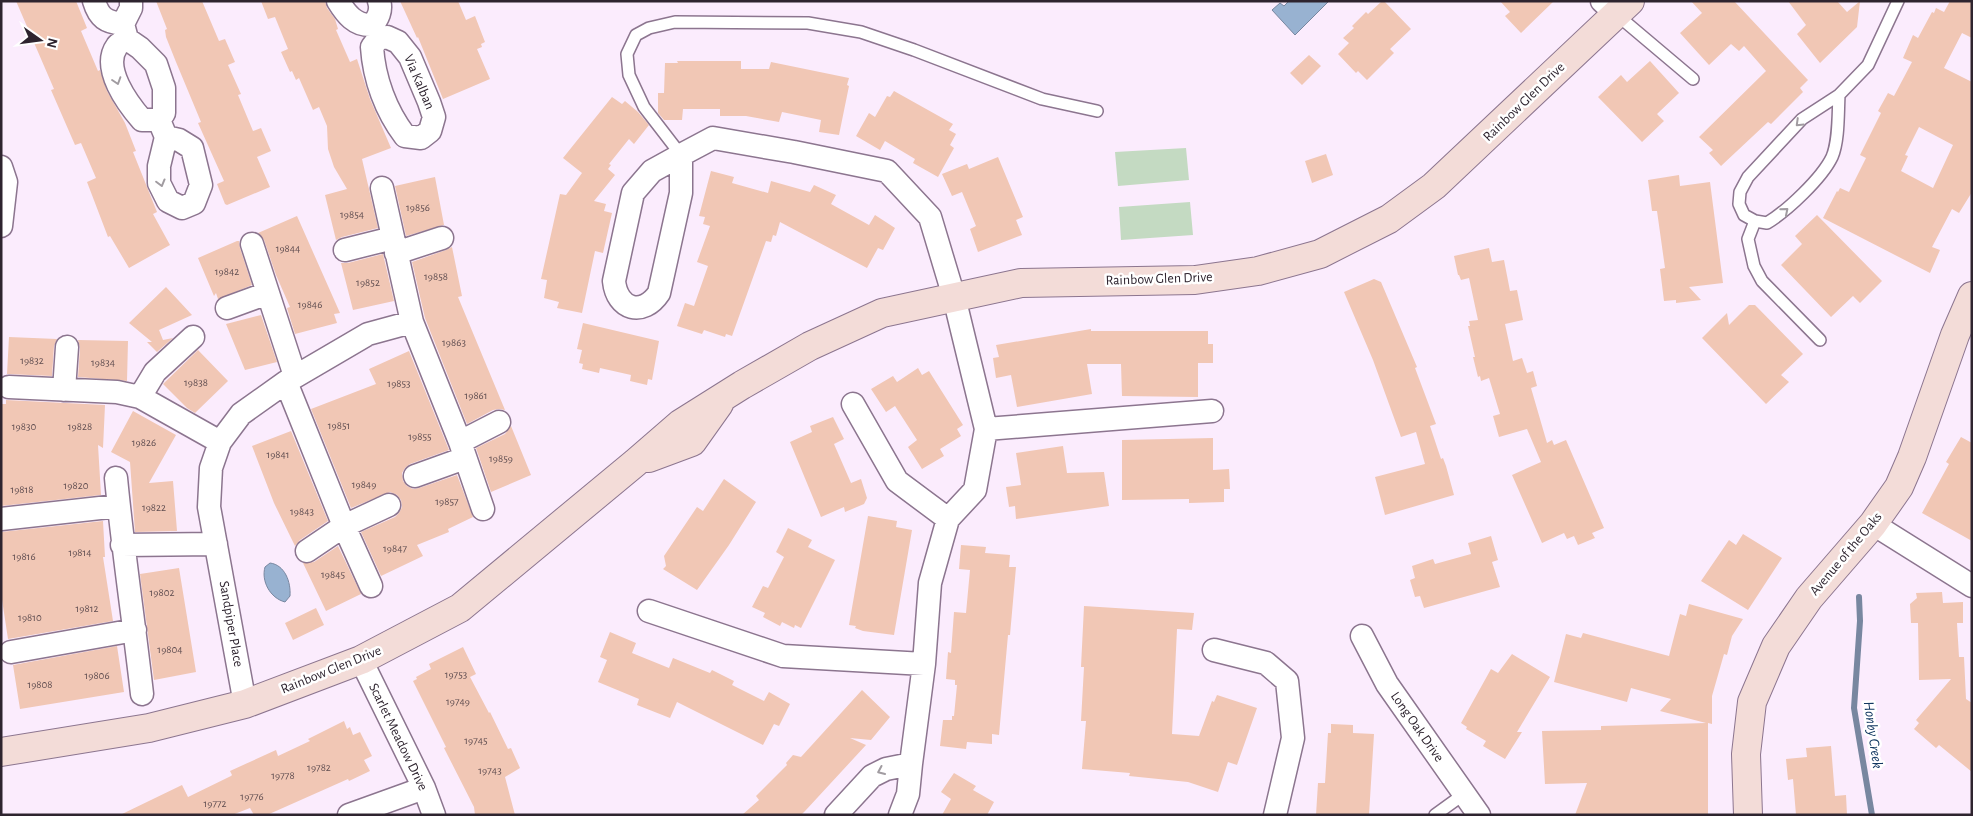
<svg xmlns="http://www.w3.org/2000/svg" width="1973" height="816" font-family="'Alegreya Sans',sans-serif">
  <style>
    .green { fill: #c4dac2 }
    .water { fill: #98b2d1; stroke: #7887a0 }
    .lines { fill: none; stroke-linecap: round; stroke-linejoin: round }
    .stream { stroke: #7887a0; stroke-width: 6 }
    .building { fill: #f1c7b5; fill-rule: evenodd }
    .lane-casing { stroke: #8c758f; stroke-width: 14 }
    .street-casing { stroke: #8c758f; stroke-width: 25 }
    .secondary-casing { stroke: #8c758f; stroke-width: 30 }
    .lane { stroke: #fff; stroke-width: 11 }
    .street { stroke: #fff; stroke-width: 22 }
    .secondary { stroke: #f3dcd8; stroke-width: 28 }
    .oneway { stroke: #a19ca1 }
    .labels { text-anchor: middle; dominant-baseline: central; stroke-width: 5; stroke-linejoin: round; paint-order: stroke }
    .number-label { font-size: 11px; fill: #5f4d50 }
    .street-label { font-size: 14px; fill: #2e242f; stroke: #fff }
    .water-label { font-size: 15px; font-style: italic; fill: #123861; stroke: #fff }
  </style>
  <rect width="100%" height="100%" fill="#fbecfd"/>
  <path class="green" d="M1186 148 1189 180 1118 186 1115 152Z
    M1190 202 1193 235 1121 240 1119 207Z"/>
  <path class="water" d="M1289 1H1329L1295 35 1272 10 1280 3 1284 6Z
    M270 563C285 565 291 582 290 596L285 602C270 598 261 581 265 567Z"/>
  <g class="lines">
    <path class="stream" d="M1859 597 1860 621 1854 708 1872 815"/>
  </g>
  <path class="building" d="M16 1H76L87 28 81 31 98 71 100 70 107 91 125 123 136 151 133 152 157 212 153 214 170 245 129 268 110 236 108 237 87 182 96 178 81 143 75 145 51 90 54 89Z
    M156 1H202L219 41 225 39 235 62 228 65 241 94 238 95 253 131 261 128 271 151 257 157 270 187 227 205 225 204 217 184 224 181 198 123 201 122 176 62 166 37 165 30 167 29Z
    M261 1H325L327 8 335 19 338 29 336 30 350 62 357 59 370 99 391 148 362 159 378 228 342 237 336 240 325 195 347 189 334 167 328 149 327 126 319 107 313 110 299 78 296 80 292 71 290 72 281 52 288 49 275 17 268 19Z
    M400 1H458L466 20 475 16 485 42 481 44 482 47 477 49 490 79 443 99 418 37 417 38Z
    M1382 1H1384L1411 29 1390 49 1394 53 1367 80 1358 71 1356 73 1338 54 1349 43 1343 38 1354 28 1352 26 1366 12 1368 14Z
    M1500 1H1554L1521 33 1505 16 1510 12Z
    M1691 1H1734L1808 80 1800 88 1803 92 1771 124 1768 122 1721 166 1709 153 1713 150 1699 137 1766 71 1744 46 1739 51 1731 44 1709 65 1680 33 1702 13Z
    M1788 1H1837L1847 12 1860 1 1857 27 1820 63 1797 34 1806 25Z
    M1950 1H1972V38L1962 33 1944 68 1972 82V192L1959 213 1952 209 1932 247 1940 250 1930 273 1823 218 1837 191 1838 192 1840 188 1849 192 1866 158 1860 155 1881 113 1878 111 1888 93 1894 96 1912 62 1903 58 1913 35 1918 38 1932 12 1934 13 1936 8 1944 12ZM1919 127 1953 145 1933 188 1901 171 1908 156 1905 155Z
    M1309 55 1321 66 1302 85 1290 73Z
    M677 61H741V69H769L771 62 849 78 847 85 849 86 839 135 819 132 821 120 782 112 779 122 746 116H720V109H683L682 120H664L658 113V93H664L665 63H678Z
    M1650 61 1679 93 1657 114 1664 121 1642 142 1598 97 1621 75 1627 82Z
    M894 91 953 124 949 130 956 134 950 145 954 148 938 177 913 163 915 159 885 141 880 150 856 136 869 113 875 117 887 96 890 97Z
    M612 97 622 104 625 101 638 112 649 125 634 144 629 139 609 164 611 165 608 169 615 175 594 201 606 204 604 211 612 213 603 253 595 251 582 313 557 308 559 302 544 298 547 280 541 279 560 194 566 195 582 173 563 158Z
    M1326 154 1333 175 1312 183 1305 161Z
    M998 157 1023 217 1016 220 1022 235 978 252 970 229 976 226 962 192 952 196 942 174 967 164 969 169Z
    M711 171 734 177 732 183 768 193 771 181 810 192 814 185 836 195 831 204 869 225 875 215 895 228 883 250 878 248 867 268 780 222 776 236 773 235 771 242 766 241 732 336 726 334 725 337 704 330 702 334 677 326 685 303 694 306 708 266 697 262 710 226 703 224 705 217 699 216Z
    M1679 175 1680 186 1710 182 1723 283 1689 287 1701 300 1676 303V300L1664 301 1660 269 1665 268 1657 211H1652L1648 180Z
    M435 177 444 225 406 236 395 186Z
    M1817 215 1882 281 1860 303 1853 296 1831 317 1781 265 1802 244 1795 236Z
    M297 216 340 313 334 314 337 323 295 334 287 308 290 307 276 275 264 240 258 233Z
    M237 241H239L240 248 252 285 218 299 216 293 214 296 198 258Z
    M452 247 462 296 458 297 505 410 499 409 493 410 467 424 425 318 412 262 446 250Z
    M1489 248 1492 262 1504 260 1510 291 1517 290 1523 320 1505 324 1513 361 1522 358 1527 373 1533 371 1537 386 1531 388 1547 443 1552 440 1554 445 1566 440 1604 528 1592 533 1595 538 1578 545 1574 536 1567 539 1564 533 1542 543 1512 475 1541 462 1527 429 1499 437 1493 416 1500 414 1489 378 1481 381 1480 376 1478 377 1473 357H1475L1468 326H1470L1469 321 1478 320 1469 278 1461 280 1459 275H1458L1454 256Z
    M383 254 394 301 353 310 341 263H348Z
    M1374 279 1381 282 1417 367 1415 368 1436 424 1430 426 1441 459 1443 458 1446 466 1454 495 1385 515 1375 477 1425 464 1416 432 1401 437 1373 360 1344 292Z
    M166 287 192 315 159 330 163 340 173 338 157 352 147 342H152L129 323Z
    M1749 305H1755L1803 354 1781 375 1789 382 1766 404 1702 338 1727 313 1729 325Z
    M261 315 277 362 245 370 226 324Z
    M583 323 659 341 652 380 648 379 647 385 630 381 631 375 600 368 599 373 582 369 583 364 579 363 582 350 577 349Z
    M1091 329V331H1208V344H1213V363H1198V397L1122 396 1121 364H1087L1092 394 1017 407 1011 375 996 378 993 358 999 357 996 345Z
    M9 337 57 339 54 346 52 376 7 374Z
    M78 340 128 341 127 381 78 377 80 348Z
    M198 350 228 381 195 413 187 408 163 384Z
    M409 351 449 450 410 464 405 468 402 473 403 481 407 486 413 489 419 488 457 475 473 517 448 529 449 532 417 545 423 556 381 576 361 532 395 517 399 513 402 507 401 500 397 495 390 492 351 508 311 409 376 384 369 369Z
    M918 368 922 375 929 371 963 425 957 429 961 436 940 449 944 456 922 469 908 447 917 440 895 406 886 412 871 389 893 376 897 382Z
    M6 400 105 405 103 448 98 445 101 495 1 506V404H6Z
    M133 411 176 435 149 483 173 481 177 531 135 532 130 462 111 452Z
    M833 417 844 439 834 444 851 483 861 479 867 498 864 504 845 512 844 507 821 517 790 442 812 432 810 426Z
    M511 426 531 475 491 492 476 448 505 434Z
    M291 431 328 521 300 540 295 546 274 503 252 446Z
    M1961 437 1972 443V541L1922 513 1949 464 1946 462Z
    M1213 438V470L1229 469 1230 489H1224V502L1189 503V499L1122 500V440Z
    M1063 446 1067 473 1104 472 1109 506 1016 519 1015 506 1009 507 1006 487 1021 485 1016 453Z
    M724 479 756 502 729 545 697 590 663 569 666 566 664 556 697 507 703 511Z
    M868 516 897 521 896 527 912 530 894 635 863 631 855 628 856 626 849 625Z
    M103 521 105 557H103L113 621 8 639 1 593V532Z
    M788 528 812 540 808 547 835 560 801 628 795 625 794 628 782 622 780 626 763 617 765 613 752 607 763 586 768 588 784 557 776 552Z
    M1743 534 1782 558 1748 610 1701 581 1729 540 1736 545Z
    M1491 536 1498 560 1492 562 1500 587 1424 608 1420 596 1415 597 1410 580 1415 578 1412 566 1433 559 1435 564 1471 554 1468 543Z
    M961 545 986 547 985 553 1010 555 1009 567H1016L1010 635H1008L999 735 992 734V744L967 742 966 749 940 746 943 720H952V716H954L957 685H955V680L946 679 948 652 951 653 954 612 966 613 970 570 959 569Z
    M338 546 361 594 326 611 303 563 314 562Z
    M179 568 196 672 154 680 140 574Z
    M1942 592 1943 603 1963 602V623H1957L1959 657H1964L1966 699 1972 703V772L1939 745 1936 748 1914 729 1919 723 1916 720 1951 679 1919 680 1918 623H1911L1910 604 1917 598 1916 593Z
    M1689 604 1743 619 1732 636 1727 655 1724 654 1712 696V724L1708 723V815H1575L1587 783 1545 784 1542 731 1601 730V726L1706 723 1660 711 1671 699 1631 688 1627 702 1554 682 1566 634 1581 638 1583 633 1669 656 1680 614 1686 616Z
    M1084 606 1194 613 1192 630 1177 629 1172 734 1199 736 1212 701 1214 702 1217 695 1257 708 1237 765 1228 762 1218 792 1188 782 1129 776 1130 773 1082 769 1086 721H1081L1084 667H1081Z
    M316 608 324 625 293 640 285 623Z
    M610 632 636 643 632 653 669 668 673 658 710 673 712 670 734 681 732 685 764 701 769 692 790 704 779 726 774 724 763 745 677 702 670 718 637 705 639 699 598 682 607 660 600 657Z
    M117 646 124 692 20 709 13 665Z
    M463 647 476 674 470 677 489 713 490 712 508 749 511 748 520 768 505 777 515 815H475L474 807 444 748 446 747 413 681 417 679 416 677 431 669 429 664Z
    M1512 654 1550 677 1517 732H1522L1505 759 1483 746 1486 741 1466 729 1467 727 1461 723 1491 669 1498 673Z
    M862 690 890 717 871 740 850 738 866 745 806 810 801 815H742L759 800 756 796 787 765 786 763 793 755 801 757Z
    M344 721 347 729 350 727 353 735 360 732 372 756 364 760 370 771 349 781 348 779 267 815H254L250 808 232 815H120L182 785 188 797 231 776 232 775 230 771 276 750 278 756 310 741 308 739Z
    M1331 724 1353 725V733L1374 734 1369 815H1316L1318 783H1325L1328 733H1331Z
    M1831 746 1835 796 1846 795 1847 815H1796L1793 779 1788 780 1786 759 1807 757 1806 748Z
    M954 773 976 786 973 790 994 802 987 815H942L951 799 941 792Z"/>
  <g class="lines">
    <g class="lane-casing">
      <path id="lane" d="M1616 14 1693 79
        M1839 95C1838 113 1839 141 1832 157 1822 178 1787 211 1767 223L1755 221 1744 215 1739 204 1740 192 1748 177 1802 119 1839 95 1868 65 1898 1
        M681 155 644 107 629 75 627 54 636 35 649 28 675 22 808 23 861 32 914 50 1042 99 1097 111
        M1755 221 1748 239 1754 266 1762 281 1820 340
        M1435 815 1464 794"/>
    </g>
    <g class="street-casing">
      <path id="street" d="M94 1C99 18 106 22 123 24
        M131 1V8L123 24 127 39 140 48 156 64 164 88V113L159 120
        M338 1C346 14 355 26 372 25 378 19 382 10 379 1
        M1602 1 1616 14
        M387 37 398 42 410 57 429 102 434 117 430 131 421 138 405 136C386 111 374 79 372 47L378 39Z
        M127 39C124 41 119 43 117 46 101 68 128 104 142 120H159
        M159 120 166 137 159 166V183L168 201 182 208 194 203 201 185 192 148 179 140 166 137
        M681 155 713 138 794 152 887 171 930 217 954 297 986 429 975 490 948 519 930 583 924 664 911 764
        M681 155V193L659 293C643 317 617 310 614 281L633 193 652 171Z
        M1 167 6 182 1 226
        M382 188 412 322 460 442 483 509
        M252 244 295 376
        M345 250 393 238
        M396 253 442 238
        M227 308 268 293
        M286 382 344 526 371 586
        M9 387 117 392 140 397 220 442
        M64 390 67 347
        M140 397 155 372 193 337
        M853 404 897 481 948 519
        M986 429 1212 411
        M460 442 499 422
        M415 476 465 458
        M116 478C123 551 134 622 142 694
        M1 519 118 506
        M1873 524 1972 586
        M122 545 216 544
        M307 551 344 526 389 505
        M649 611 783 656 924 664
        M1362 636 1387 684 1479 815
        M1214 650 1266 663 1287 681 1293 738 1275 815
        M11 652 135 630
        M361 660 424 788 434 815
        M245 704 209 507 211 468 220 442 241 414 286 382 368 334 412 322
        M349 815 424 788
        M836 815 872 776 886 769 911 764 908 794 900 815"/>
    </g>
    <g class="secondary-casing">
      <path id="secondary" d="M649 458 692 442 719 404
        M1 752 149 728 245 704 361 660 460 608 635 463 680 424 742 385 810 346 882 313 1021 283 1195 280 1258 271 1320 254 1389 219 1434 186 1630 1
        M1748 815 1746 754 1752 702 1776 646 1809 598 1873 524 1899 487 1912 457 1955 335 1972 296"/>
    </g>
    <use href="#lane" class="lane"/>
    <use href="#street" class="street"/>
    <use href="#secondary" class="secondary"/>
  </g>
  <defs><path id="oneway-chevron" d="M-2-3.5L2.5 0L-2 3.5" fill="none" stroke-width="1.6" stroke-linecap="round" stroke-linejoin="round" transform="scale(1.25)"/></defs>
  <g class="oneway">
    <use href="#oneway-chevron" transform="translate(117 81) rotate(72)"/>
    <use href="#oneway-chevron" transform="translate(1799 123) rotate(136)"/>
    <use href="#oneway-chevron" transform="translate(161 183) rotate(75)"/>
    <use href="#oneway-chevron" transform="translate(1785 211) rotate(-40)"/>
    <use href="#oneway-chevron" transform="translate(881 771) rotate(156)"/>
  </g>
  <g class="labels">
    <g class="number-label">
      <text x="418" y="207">19856</text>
      <text x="352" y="214">19854</text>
      <text x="288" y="248">19844</text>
      <text x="227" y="271">19842</text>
      <text x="436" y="276">19858</text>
      <text x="368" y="282">19852</text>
      <text x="310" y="304">19846</text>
      <text x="454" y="342">19863</text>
      <text x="32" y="360">19832</text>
      <text x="103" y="362">19834</text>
      <text x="196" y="382">19838</text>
      <text x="399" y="383">19853</text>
      <text x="476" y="395">19861</text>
      <text x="339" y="425">19851</text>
      <text x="24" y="426">19830</text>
      <text x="80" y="426">19828</text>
      <text x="420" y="436">19855</text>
      <text x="144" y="442">19826</text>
      <text x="278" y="454">19841</text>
      <text x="501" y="458">19859</text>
      <text x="364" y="484">19849</text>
      <text x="76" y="485">19820</text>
      <text x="22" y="489">19818</text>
      <text x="447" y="501">19857</text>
      <text x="154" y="507">19822</text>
      <text x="302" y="511">19843</text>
      <text x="395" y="548">19847</text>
      <text x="80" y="552">19814</text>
      <text x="24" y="556">19816</text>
      <text x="333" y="574">19845</text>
      <text x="162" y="592">19802</text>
      <text x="87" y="608">19812</text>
      <text x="30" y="617">19810</text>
      <text x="170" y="649">19804</text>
      <text x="456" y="674">19753</text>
      <text x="97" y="675">19806</text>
      <text x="40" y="684">19808</text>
      <text x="458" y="701">19749</text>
      <text x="476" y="740">19745</text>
      <text x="319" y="767">19782</text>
      <text x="490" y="770">19743</text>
      <text x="283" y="775">19778</text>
      <text x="252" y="796">19776</text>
      <text x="215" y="803">19772</text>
    </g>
    <g class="street-label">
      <text transform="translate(419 82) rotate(67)">Via Kalban</text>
      <text transform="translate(1524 102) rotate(-44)">Rainbow Glen Drive</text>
      <text transform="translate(1159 279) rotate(-2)">Rainbow Glen Drive</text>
      <text transform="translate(1846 554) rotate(-50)">Avenue of the Oaks</text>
      <text transform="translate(231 624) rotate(80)">Sandpiper Place</text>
      <text transform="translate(331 670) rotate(-22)">Rainbow Glen Drive</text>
      <text transform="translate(1417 727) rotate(55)">Long Oak Drive</text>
      <text transform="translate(398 737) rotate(64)">Scarlet Meadow Drive</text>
    </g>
    <g class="water-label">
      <text transform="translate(1873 735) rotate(82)">Honby Creek</text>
    </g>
  </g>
  <rect width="1973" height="816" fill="none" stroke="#2e242f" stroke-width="5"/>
  <g transform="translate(40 40) rotate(104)" stroke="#ffffff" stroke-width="4" paint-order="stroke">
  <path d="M0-4L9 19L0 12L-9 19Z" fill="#2e242f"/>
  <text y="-8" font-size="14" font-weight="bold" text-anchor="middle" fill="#2e242f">N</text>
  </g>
</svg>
